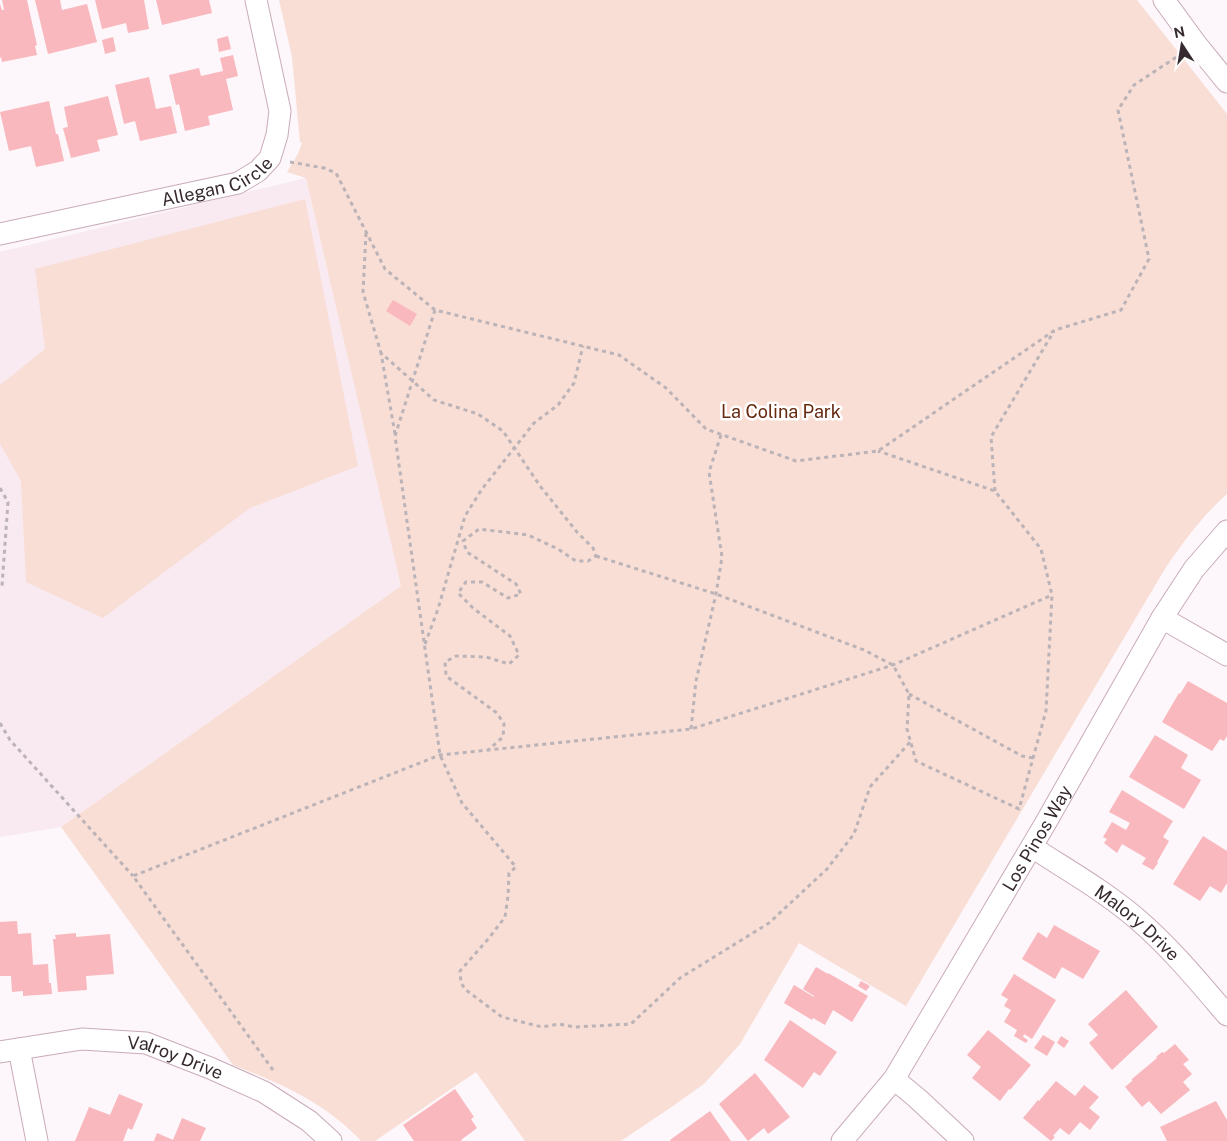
<svg xmlns="http://www.w3.org/2000/svg" width="1227" height="1141" font-family="'Public Sans',sans-serif">
  <style>
    .built { fill: #f9e9f1 }
    .green { fill: #f8ded5 }
    .building { fill: #f9b8bd }
    .lines { fill: none; stroke-linecap: round; stroke-linejoin: round }
    .minor-casing { stroke: #c9abba; stroke-width: 23 }
    .path { stroke: #bbb3b7; stroke-width: 3; stroke-dasharray: 4 4; stroke-linecap: butt }
    .minor { stroke: #fff; stroke-width: 21 }
    .labels { text-anchor: middle; dominant-baseline: central; stroke-width: 5; stroke-linejoin: round; paint-order: stroke }
    .street-label { font-size: 18px; fill: #362a30; stroke: #fff }
    .park-label { font-size: 18px; fill: #662a11; stroke: #fff }
  </style>
  <rect width="100%" height="100%" fill="#fdf6fa"/>
  <path class="built" d="M306 178 401 586 61 827 0 837V252Z"/>
  <path class="green" d="M279 0H1137L1227 114V494C1203 515 1184 541 1166 567L906 1006 799 943 740 1044 704 1084 670 1108 621 1141H525L476 1072 375 1141H361C326 1103 280 1083 233 1065L61 827 401 586 306 178 287 172 298 154 302 143 300 142 292 57Z
    M305 199 358 466 250 508 103 618 26 582 21 481 0 444V385L45 349 35 269Z"/>
  <path class="building" d="M2 0H27L37 45 35 46 37 55 2 62 1 57 0 58V4L2 10H4Z
    M35 0H60L62 10 87 4 97 42 48 54Z
    M95 0H144L149 29 128 33 126 23 102 29Z
    M156 0H209L212 13 162 25Z
    M228 36 231 49 219 52 217 39Z
    M113 37 116 51 105 54 102 40Z
    M233 55 238 76 226 79 233 110 208 116 210 125 185 131 179 104 176 105 169 75 199 68 201 76 223 71 220 58Z
    M149 77 156 109 171 106 177 133 140 141 135 121 124 124 115 85Z
    M108 96 118 135 97 140 100 151 71 158 63 128 68 127 64 107Z
    M49 101 56 134H58L64 161 36 167 31 146 9 151 0 112Z
    M393 300 417 314 410 326 386 311Z
    M1188 681 1227 703V736L1224 741 1220 739 1212 751 1162 722 1179 693 1180 694Z
    M1155 735 1188 755 1181 768 1201 780 1184 809 1129 777Z
    M1122 790 1173 821 1163 837 1169 841 1157 862 1158 863 1153 870 1142 864 1146 858 1122 844 1117 853 1104 843 1107 839 1103 837 1112 822 1126 830 1130 823 1109 812Z
    M1203 836 1227 851V883L1221 893 1210 886 1200 901 1173 884Z
    M17 921 18 934 31 933 33 965 48 964 49 983H51L52 994 23 996V991L12 992 11 976H0V922Z
    M1054 925 1100 951 1083 979 1062 967 1055 979 1022 959 1038 932 1047 938Z
    M76 933V937L110 934 114 974 86 976 87 990 58 992 53 939H56L55 935Z
    M816 967 828 974V973L868 996 852 1022 833 1010 825 1025 813 1018 812 1020 784 1003 794 985 814 997V996L803 989Z
    M1014 974 1056 1000 1032 1039 1024 1034 1023 1037 1028 1040 1026 1043 1014 1036 1017 1030 1004 1022 1011 1010 1004 1006 1008 999 1001 995Z
    M861 981 870 986 866 991 858 986Z
    M1126 990 1158 1027 1112 1070 1089 1043 1098 1035 1088 1024Z
    M790 1020 837 1052 820 1076 814 1072 803 1088 764 1060Z
    M988 1030 1031 1065 1010 1090 1009 1089 1000 1101 972 1078 981 1067 967 1055Z
    M1043 1035 1055 1042 1047 1056 1034 1048Z
    M1061 1036 1069 1041 1064 1048 1057 1043Z
    M1175 1044 1189 1060 1183 1064 1192 1074 1183 1082 1190 1090 1161 1114 1149 1101 1142 1107 1125 1087 1132 1081V1079L1157 1058 1156 1057 1162 1052 1164 1053Z
    M755 1073 790 1117 768 1134 764 1128 748 1141 719 1104Z
    M1056 1081 1075 1096 1084 1085 1099 1097 1089 1108 1100 1117 1090 1130 1080 1122 1069 1135 1060 1128 1053 1136 1055 1137 1051 1141 1023 1118 1038 1100 1039 1101Z
    M455 1089 474 1117 471 1119 477 1128 461 1140 462 1141H414L403 1125Z
    M119 1094 143 1104 132 1130 128 1128 123 1141H75L89 1107 110 1115Z
    M1216 1101 1227 1120V1141H1167L1160 1127Z
    M710 1111 731 1141H671L670 1140Z
    M182 1118 206 1128 200 1141H154L157 1133 173 1140Z"/>
  <g class="lines">
    <g class="minor-casing">
      <g id="minor">
        <path d="M1164 0 1196 44 1227 82"/>
        <path id="s1" d="M0 234 238 183 258 171 270 158 277 135 280 111 256 0"/>
        <path d="M1162 618 1227 655"/>
        <path id="s2" d="M1032 847C1067 870 1103 890 1136 918 1170 947 1198 981 1227 1015"/>
        <path d="M19 1049 37 1141"/>
        <path id="s3" d="M0 1052 82 1039 146 1043 210 1068 264 1092 309 1121 331 1141"/>
        <path d="M894 1079 917 1098 963 1141"/>
        <path id="s4" d="M842 1141 894 1079 1045 824 1162 618 1194 569 1227 531"/>
      </g>
    </g>
    <path class="path" d="M290 162 324 168 336 173 385 269 435 310 619 355 666 388 706 429 796 461 878 451 1055 330 1121 310 1149 259 1118 110 1134 85 1178 56
      M366 233 363 292 381 353
      M435 310 395 436 440 755 462 803 516 867 509 873 508 896 505 917 489 938 460 971 461 983 466 990 502 1017 542 1027 559 1024 575 1027 631 1024 680 978 769 923 827 869 854 834 870 787 910 742
      M395 434 381 353 434 400 478 414 503 431 540 486 577 532 593 548 596 556 588 561H576L558 549 528 535 479 529 463 541 467 552 516 584 521 594 508 598 482 582H466L458 593 473 608 510 636 519 655 509 664 486 657 456 656 445 662 446 676 497 713 504 724 503 737 488 750
      M0 488 8 502 2 586 0 589
      M995 491 991 437 1054 331
      M596 556 716 594 864 650 893 665 909 694 907 729 916 761 1019 809 1046 711 1052 595 1041 549 995 491 878 451
      M425 644 438 609 465 516 482 489 534 423 558 405 574 383 583 346
      M909 694 1022 756 1033 758
      M0 723 10 740 133 876
      M691 729 696 681 716 594 722 557 709 472 721 435
      M273 1070 133 876 440 755 691 729 893 665 1052 595"/>
    <use href="#minor" class="minor"/>
  </g>
  <g class="labels">
    <g class="street-label">
      <text stroke="none"><textPath href="#s1" startOffset="224">Allegan Circle</textPath></text>
      <text stroke="none"><textPath href="#s4" startOffset="361">Los Pinos Way</textPath></text>
      <text stroke="none"><textPath href="#s2" startOffset="130">Malory Drive</textPath></text>
      <text stroke="none"><textPath href="#s3" startOffset="179">Valroy Drive</textPath></text>
    </g>
    <g class="park-label">
      <text x="781" y="411">La Colina Park</text>
    </g>
  </g>
  <g transform="translate(1182 45) rotate(348)" stroke="#ffffff" stroke-width="4" paint-order="stroke">
  <path d="M0-4L9 19L0 12L-9 19Z" fill="#362a30"/>
  <text y="-8" font-size="14" font-weight="bold" text-anchor="middle" fill="#362a30">N</text>
  </g>
</svg>
